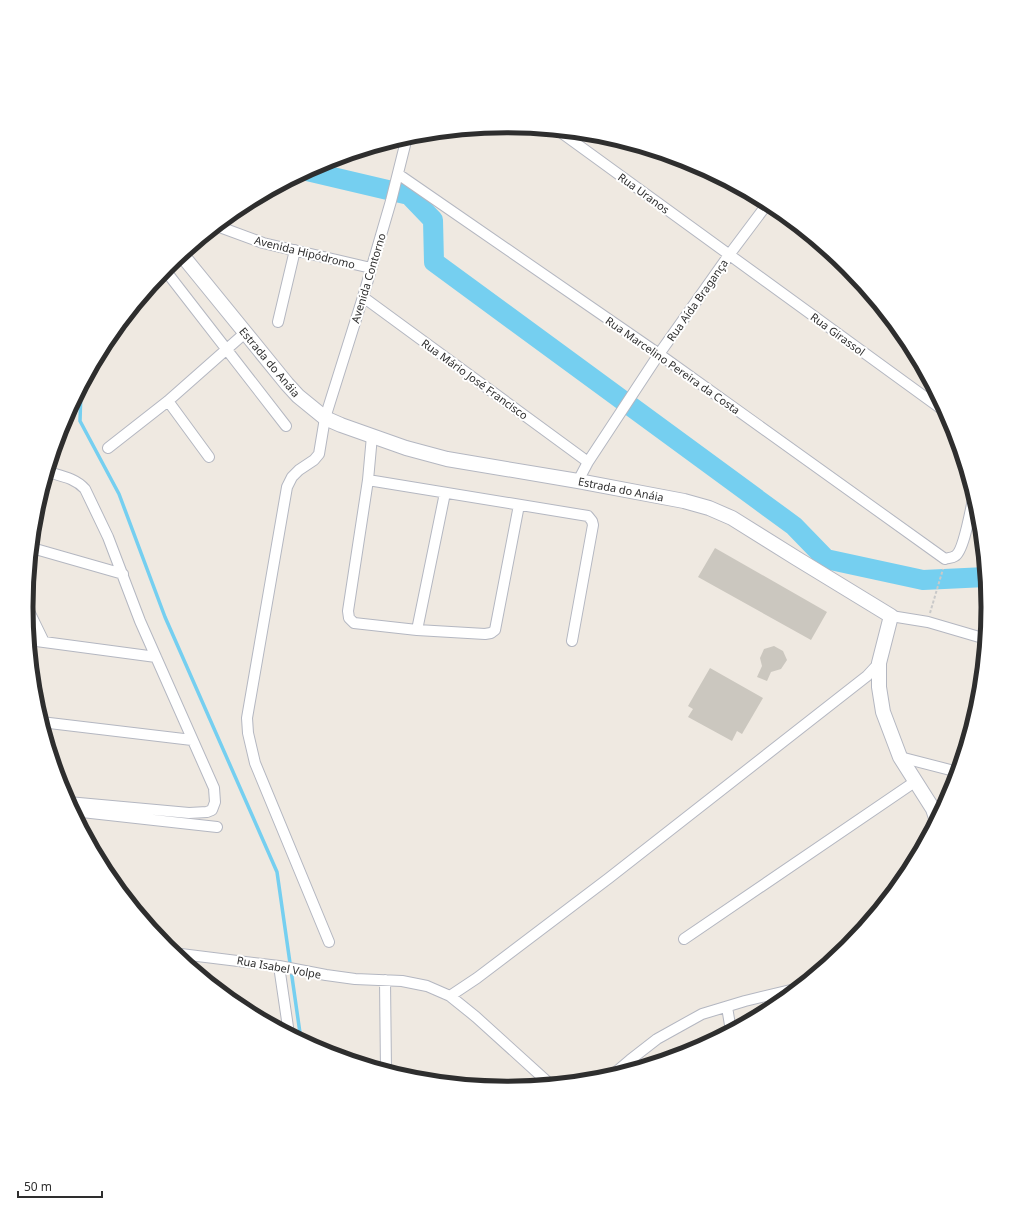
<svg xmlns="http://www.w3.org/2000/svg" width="1015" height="1215" font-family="'Noto Sans',sans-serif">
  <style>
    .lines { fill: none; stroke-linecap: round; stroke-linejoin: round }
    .stream { stroke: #75cff0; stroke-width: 3.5 }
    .river { stroke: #75cff0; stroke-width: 20 }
    .building { fill: #cbc7bf }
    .street-casing { stroke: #b4b7c1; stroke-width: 12 }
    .secondary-casing { stroke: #b4b7c1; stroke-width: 16 }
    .path { stroke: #c9c9c9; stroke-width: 2; stroke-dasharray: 3 2; stroke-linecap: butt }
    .street { stroke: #fff; stroke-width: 10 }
    .secondary { stroke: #fff; stroke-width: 14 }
    .labels { text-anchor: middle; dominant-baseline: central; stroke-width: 4; stroke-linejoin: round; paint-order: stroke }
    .street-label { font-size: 11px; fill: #2e2e2e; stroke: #fff }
    .rim { fill: none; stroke: #2e2e2e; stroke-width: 5 }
  </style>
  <rect width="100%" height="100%" fill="#efe9e1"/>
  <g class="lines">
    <path class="stream" d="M81 389 80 421 119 494 165 617 277 872 301 1040"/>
    <path class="river" d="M307 171 409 195 433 220 434 262 794 526 826 559 923 580 986 577"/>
  </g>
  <path class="building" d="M715 548 827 612 811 640 698 577Z
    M774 646 783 651 787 660 781 669 771 672 767 681 757 677 762 666 760 658 764 649Z
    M710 668 763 698 742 734 737 731 732 741 688 717 693 709 688 706Z"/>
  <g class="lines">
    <g class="street-casing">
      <path id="street" d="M559 131 947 413
        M398 174 659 354 945 559C948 558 952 558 955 556 964 551 971 507 974 495
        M217 226 263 243 371 268
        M165 270 286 426
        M363 297 588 462
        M278 322 295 250
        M168 401 209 457
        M372 436 368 480 348 611 349 618 354 623 417 630 445 493
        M108 448 168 401 245 333
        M48 472C61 476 75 478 85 489L108 537 140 621 214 788 215 802 212 810 207 812 189 813 68 802
        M368 480 588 516 592 521 593 525 572 641
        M578 481 588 462 659 354 729 255 768 203
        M32 548 123 574
        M26 605 44 642
        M891 616 928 622 986 639
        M417 630 485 634 491 633 495 630 519 505
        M29 640 156 657
        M41 722 192 740
        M900 757 958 772
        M73 811 217 827
        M684 939 916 781
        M329 942 255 763 248 733 247 718 287 487 292 477 299 470 314 460 319 454 325 418 363 297 391 201 407 137
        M173 953 279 966 326 975 355 979 402 981 427 986 450 996 476 1017 551 1085
        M279 966 289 1034
        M385 980 386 1071
        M450 996 477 978 609 878 867 676 879 663
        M727 1007 731 1031
        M610 1077 630 1060 657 1039 702 1014 745 1001 799 988"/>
    </g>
    <g class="secondary-casing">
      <path id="secondary" d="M182 255 287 384 298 396 325 418 341 425 406 448 447 459 578 481 684 501 709 508 732 518 796 558 891 616 879 663V687L883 712 900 757 933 809 937 821"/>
    </g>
    <path class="path" d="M930 613 943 569"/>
    <use href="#street" class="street"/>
    <use href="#secondary" class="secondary"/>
  </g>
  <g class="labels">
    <g class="street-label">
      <text transform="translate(644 193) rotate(36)">Rua Uranos</text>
      <text transform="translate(305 252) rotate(14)">Avenida Hipódromo</text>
      <text transform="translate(368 278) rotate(-73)">Avenida Contorno</text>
      <text transform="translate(697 300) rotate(-55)">Rua Aída Bragança</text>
      <text transform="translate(838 334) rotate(36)">Rua Girassol</text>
      <text transform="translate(270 362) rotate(50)">Estrada do Anáia</text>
      <text transform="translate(673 365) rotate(35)">Rua Marcelino Pereira da Costa</text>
      <text transform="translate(475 379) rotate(36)">Rua Mário José Francisco</text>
      <text transform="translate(621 489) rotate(11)">Estrada do Anáia</text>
      <text transform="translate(279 967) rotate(10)">Rua Isabel Volpe</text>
    </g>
  </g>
  <path d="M0 0H1015V1215H0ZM33 607a474 474 0 1 1 948 0a474 474 0 1 1-948 0Z" fill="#fff" fill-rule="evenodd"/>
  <path class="rim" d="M33 607a474 474 0 1 1 948 0a474 474 0 1 1-948 0Z"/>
  <path d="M18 1191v6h84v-6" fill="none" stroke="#2e2e2e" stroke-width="2"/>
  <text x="24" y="1191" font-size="12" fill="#2e2e2e" stroke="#ffffff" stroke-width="3" paint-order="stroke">50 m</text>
</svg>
